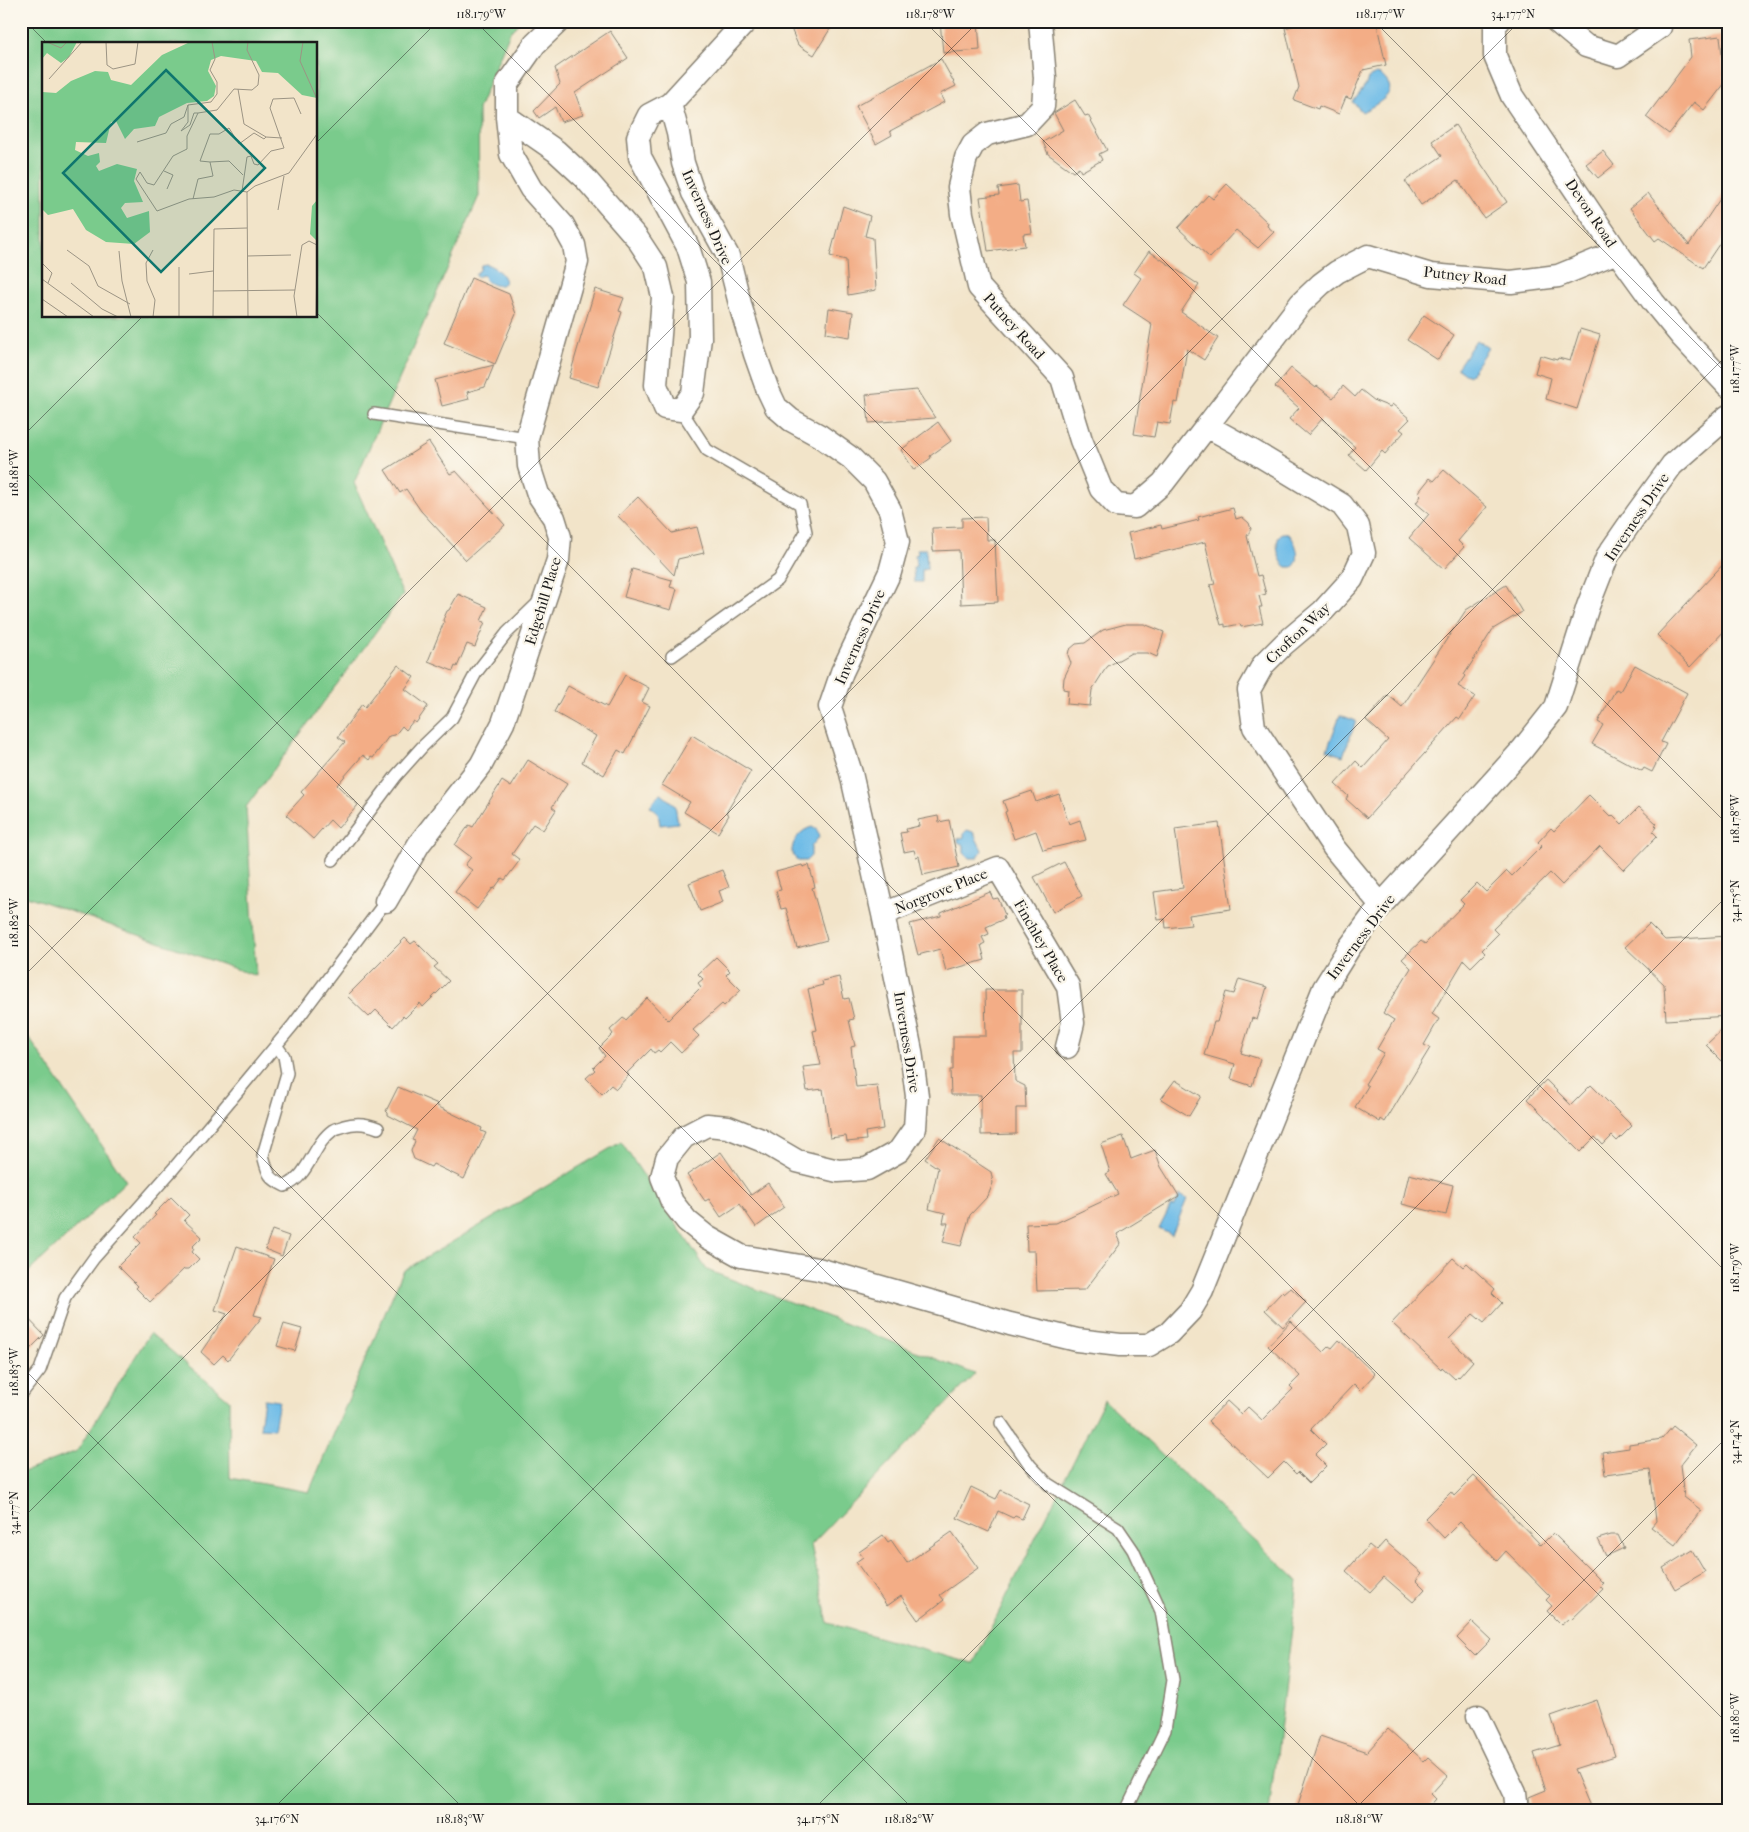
<svg xmlns="http://www.w3.org/2000/svg" width="1749" height="1832" font-family="'IM FELL French Canon',serif">
  <style>
    .green { fill: #7acb8c; stroke: #4b7454; fill-rule: evenodd }
    .water { fill: #6dbbe7; stroke: #446c82 }
    .building { fill: #f3ad86 }
    .lines { fill: none; stroke-linecap: round; stroke-linejoin: round }
    .service-casing { stroke: #878072; stroke-width: 14 }
    .minor-casing { stroke: #878072; stroke-width: 25 }
    .service { stroke: #fff; stroke-width: 11 }
    .minor { stroke: #fff; stroke-width: 22 }
    .ticks { fill: none; stroke: #1c1c1c; stroke-width: 1; stroke-opacity: 0.45 }
    .labels { text-anchor: middle; dominant-baseline: central; stroke-width: 4.5; stroke-linejoin: round; paint-order: stroke }
    .street-label { font-size: 15px; fill: #1c1c1c; stroke: #fbf7ec }
    .inset-road { fill: none; stroke: #9c9484; stroke-width: 1 }
    .view { fill: #0f766e; fill-opacity: 0.15; stroke: #0f766e; stroke-width: 2.5 }
    .inset-edge { fill: none; stroke: #1c1c1c; stroke-width: 2.5 }
    .neatline { fill: none; stroke: #1c1c1c; stroke-width: 2 }
    .ticks-label { font-size: 12px; text-anchor: middle; fill: #1c1c1c }
  </style>
  <rect width="100%" height="100%" fill="#fbf7ec"/>
  <filter id="ink" filterUnits="userSpaceOnUse"><feTurbulence type="fractalNoise" baseFrequency=".02" numOctaves="2"/><feDisplacementMap in="SourceGraphic" scale="10" xChannelSelector="R" yChannelSelector="G"/><feConvolveMatrix kernelMatrix="1 2 1 2 8 2 1 2 1" color-interpolation-filters="sRGB"/></filter>
  <filter id="wash" filterUnits="userSpaceOnUse"><feTurbulence type="fractalNoise" baseFrequency=".0096" numOctaves="4" result="noise"/><feDisplacementMap in="SourceGraphic" scale="20" xChannelSelector="R" yChannelSelector="G"/><feGaussianBlur stdDeviation="1.12" result="paint"/><feColorMatrix in="noise" values="0 0 0 0 0 0 0 0 0 0 0 0 0 0 0 0 0 1.4 0 .05"/><feComposite in="paint" operator="in"/></filter>
  <g filter="url(#wash)">
    <rect width="100%" height="100%" fill="#f2e4c9"/>
    <path class="green" d="M21 21H521L510 32 478 109 479 196 354 483 403 595 246 807 256 976 21 894ZM44 44H316V316H44Z
      M21 1026 126 1181 21 1279Z
      M621 1142 707 1270 975 1374 811 1545 828 1623 973 1664 1104 1400 1298 1581 1269 1811H21V1473L77 1451 150 1333 229 1400 230 1478 309 1492 403 1271Z"/>
    <path class="water" d="M1376 74 1381 75C1384 78 1387 81 1389 85 1394 97 1371 107 1362 112L1353 102 1366 85 1368 78Z
      M486 264C495 267 503 273 505 282 499 289 490 284 484 279L485 278 483 275 476 277 475 274 480 270 481 265Z
      M1476 340 1488 348 1469 376 1457 368Z
      M1282 533H1288C1296 541 1302 559 1293 567H1287C1278 562 1273 540 1282 533Z
      M917 549H926L927 569 922 570V582H914L913 567H916L915 555 918 554Z
      M1340 715 1356 721 1343 756 1327 750Z
      M660 793 675 805 678 823 660 825 658 813 650 806Z
      M812 827 817 830 819 837 811 847V856L806 861H798L792 854C791 842 800 830 812 827Z
      M967 830 973 832 982 850 978 858H969L964 853V845L958 842V839L964 837V833Z
      M1180 1195 1187 1199 1172 1235 1159 1229 1171 1205 1174 1207Z
      M264 1399 279 1401 274 1429 260 1428Z"/>
    <g id="blocks">
      <path class="building" d="M799 21H835L814 55 798 45 792 31Z
        M940 21H978L980 50 943 53Z
        M1310 21H1376L1386 65 1363 70 1351 99 1346 97 1339 114 1319 106 1318 109 1294 100 1299 87 1285 28Z
        M610 31 628 58 575 93 583 115 561 122 555 107 539 118 534 111 560 84 555 68Z
        M1720 36 1725 83 1704 110 1694 102 1669 134 1646 117 1691 57 1689 40Z
        M941 59 956 86 940 94 944 102 890 131 892 135 876 144 856 106Z
        M1075 100 1085 116 1088 115 1107 150 1099 154 1102 160 1081 172 1079 168 1073 172 1048 154 1043 142 1063 130 1054 113Z
        M1455 125 1507 202 1484 218 1458 180 1421 205 1405 181 1442 156 1432 141Z
        M1603 151 1614 165 1598 178 1586 164Z
        M1227 184 1268 223 1267 226 1274 232 1258 248 1236 230 1210 258 1178 228 1208 195 1213 199Z
        M1018 185 1020 202 1027 201 1032 233 1023 234 1025 246 988 251 980 197 999 195 998 188Z
        M1728 187V231L1703 268 1659 238 1655 241 1630 208 1648 193 1689 245Z
        M843 206 870 216 865 236 873 238 876 290 848 295 846 260 830 256Z
        M1149 251 1199 285 1181 312 1218 338 1204 360 1187 349 1178 403 1174 402 1170 424 1157 422 1154 437 1134 434 1152 324 1123 305 1141 278 1134 273Z
        M471 278 509 294 516 314 495 364 444 343Z
        M595 289 624 298 619 311 622 312 598 387 569 378Z
        M829 308 853 312 850 337 826 333Z
        M1424 315 1454 335 1438 360 1407 340Z
        M1580 329 1600 335 1577 409 1546 399 1551 378 1535 373 1540 355 1557 360 1558 358 1570 361Z
        M494 365 485 387 467 392 469 399 442 406 435 380Z
        M1291 368 1316 388 1317 386 1333 398 1343 386 1355 397 1361 390 1375 401 1390 407 1392 404 1410 419 1400 429 1404 432 1385 454 1382 451 1366 470 1349 455 1355 447 1322 419 1308 435 1289 419 1299 408 1275 387Z
        M917 390 935 418 869 423 866 395Z
        M938 422 951 441 930 456 931 458 914 470 901 450Z
        M429 442 450 474 456 471 505 525 466 560 421 511 406 489 400 493 385 470Z
        M1444 470 1487 507 1458 541 1464 547 1444 569 1409 538 1429 514 1416 503 1421 496 1418 493 1430 478 1434 481Z
        M638 497 672 533 697 527 704 553 678 559 674 575 618 516Z
        M1233 508 1236 519 1242 517 1249 523 1251 529 1247 536 1257 576 1261 575 1266 594 1259 596 1262 607H1259L1263 623 1241 627 1240 624 1225 627V624L1221 625 1210 585 1215 584 1205 542 1134 559 1128 533 1161 525 1162 529 1199 520 1198 517Z
        M986 517 987 540H995L998 602 961 604 959 550 933 551 932 528 962 527V518Z
        M1728 559V627L1690 667 1657 635Z
        M632 569 672 580 670 587 677 589 671 610 624 597Z
        M1506 585 1522 612 1493 629 1464 675 1465 676 1458 686 1475 696 1460 719 1457 717 1367 818 1346 799 1348 796 1335 784 1356 761 1363 768 1388 740 1366 720 1388 695 1402 707 1466 610Z
        M458 594 487 607 481 621 485 622 475 647 467 644 457 667 455 666 453 671 428 661 444 622 443 620 447 611 449 610Z
        M1126 624H1144L1164 632 1157 657 1148 653H1131L1108 666 1104 671 1092 690 1090 706 1067 704 1068 690 1063 689 1064 678 1071 663 1068 655 1069 650 1076 644 1085 643 1103 630Z
        M398 665 414 677 405 689 428 706 416 723 413 721 406 730 402 726 395 735 389 736 373 758 371 757 369 760 363 755 337 785 358 805 338 828 330 820 313 839 286 815 304 795 301 792 345 742 338 737 362 704 365 707Z
        M1635 665 1687 693 1661 742 1666 744 1652 772 1644 768 1642 771 1592 744 1603 725 1598 722 1616 689 1620 691Z
        M625 675 649 688 642 702 650 706 625 754 618 750 604 775 582 762 596 736 554 712 568 686 607 707Z
        M692 735 751 771 726 813 729 815 718 833 684 812 690 802 662 785Z
        M528 760 567 784 552 807 556 810 543 830 533 824 512 854 520 860 505 880 502 878 494 889 493 888 477 909 455 892 472 870 465 865 471 857 455 845 469 825 473 827 502 781 511 787Z
        M1032 791 1036 802 1059 794 1069 824 1080 820 1086 840 1043 850 1036 831 1014 839 1005 812 1007 811 1003 801Z
        M1589 795 1611 817 1613 815 1622 824 1639 807 1657 824 1655 825 1657 827 1653 832 1657 836 1624 870 1600 846 1562 885 1550 873 1493 929 1498 934 1482 950 1485 953 1471 967 1464 960 1432 1014 1439 1019 1424 1045 1430 1048 1385 1122 1381 1119 1380 1122 1355 1107 1368 1086 1365 1084 1384 1053 1377 1049 1394 1020 1383 1013 1411 968 1402 959 1421 941 1425 944 1464 904 1460 900 1477 883 1486 892 1507 871 1512 876 1542 846 1538 842 1551 828 1554 831Z
        M938 816 939 822 949 820 959 867 923 875 919 856 916 857 914 850 904 852 900 833 907 832 906 829 919 826 918 820Z
        M1219 823 1231 909 1189 915 1191 925 1166 928 1165 919 1158 920 1154 892 1183 888 1175 829Z
        M1064 862 1082 896 1053 912 1034 877Z
        M802 865 803 867 809 865 815 887 812 888 827 940 797 948 786 908 781 909 776 891 781 890 776 872Z
        M722 870 729 887 719 891 723 902 700 911 689 883Z
        M990 892 993 899 998 898 1005 915 1003 916 1004 919 986 927 989 934 982 937 985 943 981 945 985 960 946 971 940 949 918 955 910 924 941 916V913Z
        M1649 924 1665 940 1728 936V1016L1666 1020 1664 984 1625 947Z
        M405 938 411 944 415 941 438 964 434 967 449 981 423 1007 420 1003 405 1018 403 1016 393 1027 376 1010 369 1017 347 996Z
        M716 957 730 971 726 975 741 990 724 1006 722 1004 693 1030 699 1036 681 1053 670 1042 660 1052 658 1050 654 1053 651 1049 627 1073 629 1075 616 1089 611 1085 602 1094 586 1078 595 1070 593 1068 605 1056 599 1048 613 1034 610 1030 623 1018 626 1020 647 998 668 1020 701 987 698 983 703 979 698 974Z
        M839 977 844 999 849 998 854 1019 849 1020 855 1046 851 1047 856 1087 877 1085 883 1129 865 1132 866 1140 847 1142 846 1136 830 1138 823 1089 807 1091 803 1067 821 1065 813 1031 817 1030 808 989 823 985 822 981Z
        M1239 979 1267 987 1257 1020 1252 1018 1241 1053 1260 1059 1252 1086 1231 1079 1235 1064 1204 1055 1214 1022H1217L1226 992 1234 994Z
        M985 990H1022V1053H1014L1015 1081 1025 1086 1026 1108H1016V1134L981 1135V1095H951L950 1070H953V1036H986Z
        M1728 1024V1067L1706 1045Z
        M1175 1080 1201 1096 1189 1116 1161 1099Z
        M1546 1080 1571 1105 1591 1085 1632 1126 1617 1141 1612 1136 1603 1145 1595 1137 1580 1152 1527 1099Z
        M398 1087 438 1104 437 1106 482 1128 481 1131 486 1133 464 1179 433 1164 431 1167 414 1159 411 1151 415 1141 412 1140 417 1130 388 1115V1113L386 1111Z
        M1123 1136 1131 1159 1155 1150 1161 1167 1179 1196 1117 1234 1121 1243 1085 1290 1037 1291 1035 1251H1027L1026 1224 1056 1223 1118 1194 1106 1174 1110 1172 1101 1144Z
        M939 1138 991 1172 993 1183 988 1196 970 1215 961 1246 943 1242 948 1223H943L945 1213 929 1209 938 1168 925 1159Z
        M721 1152 751 1195 768 1183 784 1207 756 1227 740 1204 721 1217 709 1199 705 1201 687 1175Z
        M1409 1174 1453 1185 1446 1215 1402 1204Z
        M171 1197 189 1215 184 1220 202 1237 192 1247 194 1249 192 1252 199 1259 189 1269H184L150 1302 136 1288 138 1286 118 1266 141 1243 135 1237 156 1215 154 1214Z
        M272 1230 289 1236 282 1256 265 1249Z
        M237 1246 274 1259 254 1315 262 1317 228 1360 223 1355 214 1364 201 1352 227 1314 215 1310Z
        M1453 1258 1463 1267 1467 1263 1495 1289 1492 1293 1502 1303 1484 1323 1473 1314 1449 1339 1473 1361 1459 1377 1458 1376 1455 1379 1442 1367 1441 1369 1392 1323Z
        M1291 1288 1306 1302 1283 1327 1265 1310 1282 1292 1284 1294Z
        M21 1311 44 1335 21 1358Z
        M1291 1321 1323 1352 1329 1346 1332 1348 1339 1340 1375 1374 1360 1390 1354 1384 1311 1429 1326 1444 1315 1455 1326 1466 1309 1483 1298 1472 1296 1474 1284 1462 1268 1478 1208 1421 1227 1401 1241 1414 1248 1407 1262 1420 1293 1389 1290 1386 1300 1376 1268 1346Z
        M284 1324 302 1329 295 1351 277 1346Z
        M1673 1426 1696 1445 1680 1465 1684 1497 1701 1510 1675 1545 1651 1527 1656 1521 1650 1469 1605 1475 1602 1452 1629 1448V1444L1662 1439Z
        M1474 1476 1541 1545 1553 1533 1603 1583 1600 1586 1603 1589 1570 1621 1568 1619 1561 1625 1547 1611 1552 1606 1546 1600 1550 1596 1506 1551 1497 1561 1460 1522 1444 1538 1425 1518 1451 1492 1454 1496Z
        M971 1487 996 1499 1001 1490 1029 1504 1022 1519 1015 1516 1013 1518 998 1511 989 1532 957 1518Z
        M952 1532 978 1568 940 1595 944 1600 918 1620 901 1596 887 1606 856 1562 863 1557 859 1552 883 1535 888 1542 891 1540 907 1563Z
        M1611 1535H1618L1624 1548 1606 1556 1598 1539Z
        M1385 1541 1422 1573 1416 1580 1425 1589 1413 1602 1384 1577 1370 1592 1346 1571 1369 1545 1376 1551Z
        M1692 1550 1705 1572 1675 1589 1663 1568Z
        M1472 1622 1491 1640 1475 1656 1457 1638Z
        M1597 1700 1615 1756 1574 1769 1592 1811H1530L1529 1797 1546 1790 1534 1753 1560 1745 1551 1716Z
        M1388 1729 1424 1761 1428 1757 1448 1775 1431 1794 1436 1799 1425 1811H1296L1320 1736 1367 1752Z"/>
    </g>
  </g>
  <g filter="url(#ink)">
    <use href="#blocks" fill-opacity="0" stroke="#878072" stroke-width="1"/>
    <g class="lines">
      <g class="service-casing">
        <path id="service" d="M374 414 527 438
          M672 656 778 580 806 532 800 504 707 450 681 410
          M333 860 396 776 422 747 452 718 476 673 507 633 540 601
          M276 1045 284 1056 287 1073 263 1155C268 1174 268 1178 285 1186 310 1176 312 1145 333 1130 336 1128 340 1128 344 1126 356 1122 366 1123 378 1128
          M22 1393 40 1370 65 1298 94 1258 174 1168 293 1025 386 901
          M1001 1423 1030 1465 1048 1484 1118 1528 1133 1550 1161 1611 1173 1680 1165 1730 1126 1811"/>
      </g>
      <g class="minor-casing">
        <path id="minor" d="M559 21 535 44 507 84V117L556 151 584 177 637 238 656 267 663 297 656 385 665 408 681 410 693 393 700 338 699 282 688 247 640 157 638 137 649 115 670 104 678 133 683 163 693 193 728 256 741 308 755 354 767 388 776 407 791 420 820 436 851 458 874 481 890 510 898 542 890 572 842 672 830 707 851 773 883 914 911 1051 917 1096 915 1128 899 1151 867 1169 838 1171 797 1161 761 1140 728 1127 707 1125 684 1137 667 1158 662 1177 672 1202 687 1221 707 1237 741 1256 818 1269 1010 1324 1077 1340 1120 1345H1149L1169 1333 1190 1311 1202 1291 1324 988 1349 948 1381 905 1522 750 1556 707 1588 606 1608 555 1637 513 1672 465 1728 416
          M1040 21 1045 78 1043 107 1027 124 987 134 973 145 966 158 959 187 962 214 979 287 1062 378 1081 440 1101 489 1116 505 1135 507 1163 483 1207 426 1254 452 1342 505 1358 526 1364 553 1352 579 1323 611 1284 644 1263 665 1249 690 1254 727 1334 848 1381 905
          M1499 21 1495 24V56L1512 96 1617 252 1654 303 1682 337 1728 386
          M1556 21 1586 46 1618 56 1660 27V21
          M670 104 746 21
          M1207 426 1301 303 1321 284 1337 272 1368 256 1431 275 1511 282 1558 276 1617 252
          M386 901 419 844 481 765 503 723 558 560 560 537 554 518 538 494 529 466 527 438 577 262 574 245 563 225 531 189 511 154 507 117
          M883 914 998 868 1068 986 1073 1023 1067 1047
          M1478 1716 1515 1793 1517 1811"/>
      </g>
      <use href="#service" class="service"/>
      <use href="#minor" class="minor"/>
    </g>
  </g>
  <path class="ticks" d="M25 21 48 44M475 21 1728 1274M924 21 1728 825M1374 21 1728 375M316 143 438 21M316 312 1728 1724M21 438 143 316M21 467 1365 1811M21 917 915 1811M21 979 979 21M21 1366 466 1811M21 1520 1520 21M271 1811 1728 354M812 1811 1728 895M1353 1811 1728 1436"/>
  <g class="labels">
    <g class="street-label">
      <text transform="translate(1591 213) rotate(56)">Devon Road</text>
      <text transform="translate(707 217) rotate(66)">Inverness Drive</text>
      <text transform="translate(1465 276) rotate(6)">Putney Road</text>
      <text transform="translate(1014 326) rotate(48)">Putney Road</text>
      <text transform="translate(1637 517) rotate(-56)">Inverness Drive</text>
      <text transform="translate(543 601) rotate(-73)">Edgehill Place</text>
      <text transform="translate(1298 633) rotate(-43)">Crofton Way</text>
      <text transform="translate(860 637) rotate(-66)">Inverness Drive</text>
      <text transform="translate(941 891) rotate(-22)">Norgrove Place</text>
      <text transform="translate(1361 937) rotate(-53)">Inverness Drive</text>
      <text transform="translate(1041 941) rotate(60)">Finchley Place</text>
      <text transform="translate(907 1042) rotate(81)">Inverness Drive</text>
    </g>
  </g>
  <g transform="translate(42 42)">
    <rect width="275" height="275" fill="#f2e4c9"/>
    <path d="M0 0H35L27 15 19 21 5 11 0 17ZM148 0H275V56L260 53 236 31 220 30 214 19 179 14 169 18 166 29 174 44 172 54 165 59 145 61 117 75 113 84 92 87 83 97 74 79 69 80 64 101 34 100 33 108 46 114 57 111 58 120 54 124 57 129 75 122 95 127 92 139 101 160 83 161 79 166 85 176 107 169 108 190 92 202 64 200 44 188 31 167 6 173 0 167V50L14 51 29 39 53 29 66 30 69 38 89 43 120 13ZM275 158V199L268 192 270 164Z" fill="#7acb8c"/>
    <path class="inset-road" d="M5 0 19 6 25 0M64 0 65 23 71 27 93 22 96 0M170 0 173 17 168 28 175 40V52L169 60 146 63V80L139 89 148 83 152 71H156L145 94V107L131 114 112 143 105 141 98 130 94 137 115 169 147 157 172 155 192 148 205 150M261 0 258 19 275 57M7 37 40 0M196 47 202 82 224 95 240 96M156 71 175 68 192 47 210 48 216 43 217 33 205 8 206 0M95 100 124 91 129 82 142 75 146 63M168 120 187 119 201 133M122 129 131 133 125 147M200 149 205 115 209 114 212 122 216 123 229 109 242 106 228 66 231 57 252 56 259 72M151 157 156 137 171 134 168 120 158 119 168 92H177L187 86 197 102 212 91 222 97 224 95M236 168 242 134M0 194V212M25 208 47 224 56 244 88 262M111 208 104 221 105 239 113 258 111 275M77 209 80 239 89 275M205 214 249 213M0 221 10 231 6 241M147 232 171 229M0 237 52 275M29 241 60 267 76 275M171 249 253 248M0 257 26 275M137 275V225M171 275 172 187 205 186M206 275 205 150 213 144 247 131 275 92M255 275 252 254 260 203 267 199 275 203M274 275 275 216"/>
    <path class="view" d="M124 28 223 126 119 230 21 131Z"/>
    <rect width="275" height="275" class="inset-edge"/>
  </g>
  <rect width="1749" height="1832" fill="none" stroke="#fbf7ec" stroke-width="55"/>
  <rect x="28" y="28" width="1694" height="1776" class="neatline"/>
  <g class="ticks-label">
    <text x="481" y="18">118.179°W</text>
    <text x="930" y="18">118.178°W</text>
    <text x="1380" y="18">118.177°W</text>
    <text x="1513" y="18">34.177°N</text>
    <text transform="translate(1735 369) rotate(-90)" y="4">118.177°W</text>
    <text transform="translate(14 473) rotate(-90)" y="4">118.181°W</text>
    <text transform="translate(1735 819) rotate(-90)" y="4">118.178°W</text>
    <text transform="translate(1735 901) rotate(-90)" y="4">34.175°N</text>
    <text transform="translate(14 923) rotate(-90)" y="4">118.182°W</text>
    <text transform="translate(1735 1268) rotate(-90)" y="4">118.179°W</text>
    <text transform="translate(14 1372) rotate(-90)" y="4">118.183°W</text>
    <text transform="translate(1735 1442) rotate(-90)" y="4">34.174°N</text>
    <text transform="translate(14 1513) rotate(-90)" y="4">34.177°N</text>
    <text transform="translate(1735 1718) rotate(-90)" y="4">118.180°W</text>
    <text x="277" y="1823">34.176°N</text>
    <text x="460" y="1823">118.183°W</text>
    <text x="818" y="1823">34.175°N</text>
    <text x="909" y="1823">118.182°W</text>
    <text x="1359" y="1823">118.181°W</text>
  </g>
</svg>
